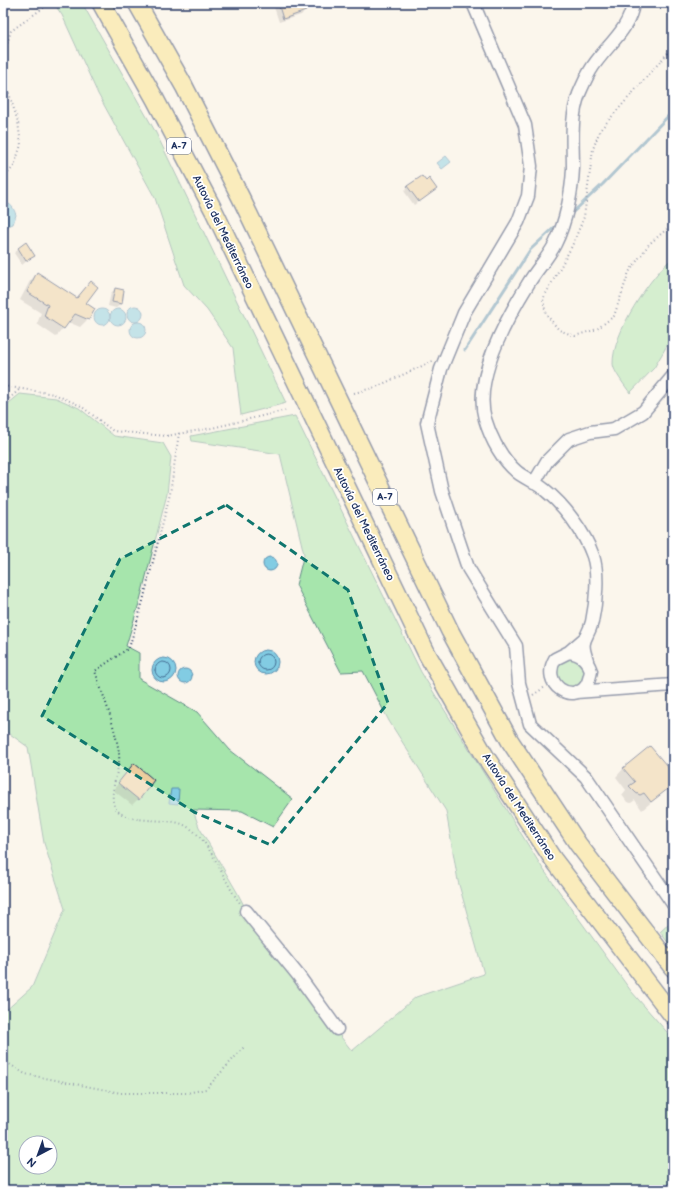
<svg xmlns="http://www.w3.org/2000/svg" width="676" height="1193" font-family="'Balsamiq Sans',sans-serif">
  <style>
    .green { fill: #a6e5ac; stroke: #608a85; fill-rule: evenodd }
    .water { fill: #82cce3; stroke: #598dae }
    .shadow { fill: #0003 }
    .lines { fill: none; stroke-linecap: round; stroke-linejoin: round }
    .shore { stroke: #446e93; stroke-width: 1 }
    .stream { stroke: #598dae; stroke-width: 3 }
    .building { fill: #ebce9e; stroke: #1b2f5e }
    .minor-casing { stroke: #1b2f5e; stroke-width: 15 }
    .highway-casing { stroke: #1b2f5e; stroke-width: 20 }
    .path { stroke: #1b2f5e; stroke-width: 2; stroke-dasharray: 1 3; stroke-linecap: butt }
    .minor { stroke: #fff; stroke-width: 12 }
    .highway { stroke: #f9e181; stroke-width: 17 }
    .marked { fill: none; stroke: #0f766e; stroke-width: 3; stroke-dasharray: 8 5; stroke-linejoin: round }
    .labels { text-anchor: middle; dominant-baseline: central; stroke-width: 3.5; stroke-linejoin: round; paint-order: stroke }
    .shield { fill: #fff; stroke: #5f6d8e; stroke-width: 1 }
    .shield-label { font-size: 10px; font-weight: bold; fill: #1b2f5e }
    .street-label { font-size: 11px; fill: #1b2f5e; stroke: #fff }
  </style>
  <rect width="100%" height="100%" fill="#fbf5ec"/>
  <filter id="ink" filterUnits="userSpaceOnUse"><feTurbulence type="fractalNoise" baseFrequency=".025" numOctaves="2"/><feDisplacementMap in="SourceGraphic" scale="8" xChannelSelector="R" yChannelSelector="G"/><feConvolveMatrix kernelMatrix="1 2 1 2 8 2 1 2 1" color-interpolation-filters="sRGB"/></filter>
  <g filter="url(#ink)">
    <path class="green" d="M68 3H82L155 131 286 403 241 415 233 348 207 310 184 285 155 198 98 94 62 15 57 8Z
      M673 258V335L654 368 630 393C626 387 613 371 613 364 612 334 650 276 673 258Z
      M20 394 56 398 79 408 114 436 163 443 171 457 167 494 140 600 126 646 139 653V679L197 712 230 750 293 799 273 827 242 811 193 810 199 827 237 892 257 931 352 1051 416 997 484 974 458 881 446 811 389 721 363 671 341 672 296 585 304 554 280 454 192 441 191 436 295 416 421 672 543 869 631 991 673 1039V1190H3V1013L32 987 65 909 44 843 28 747 3 729V408ZM26 1143H50V1167H26Z
      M557 673a14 14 0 1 1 28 0a14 14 0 1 1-28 0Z
      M673 920V949L660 932Z"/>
    <path class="water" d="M446 156 451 162 442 169 437 163Z
      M3 203C11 202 14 209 16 215L13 224 3 228Z
      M127 314a8 8 0 1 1 16 0a8 8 0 1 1-16 0Z
      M94 317a8 8 0 1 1 16 0a8 8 0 1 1-16 0Z
      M110 317a8 8 0 1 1 16 0a8 8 0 1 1-16 0Z
      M130 330a8 8 0 1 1 16 0a8 8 0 1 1-16 0Z
      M263 564a7 7 0 1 1 14 0a7 7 0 1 1-14 0Z
      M254 662a12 12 0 1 1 24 0a12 12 0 1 1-24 0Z
      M152 670a12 12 0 1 1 24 0a12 12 0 1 1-24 0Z
      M178 676a7 7 0 1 1 14 0a7 7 0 1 1-14 0Z
      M171 789H179L178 804 169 803Z"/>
    <path class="shadow" d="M278 3H302L305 11 301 15 279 22 274 7Z
      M408 187 431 193 414 205 404 191Z
      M26 244 33 256 22 265 14 253Z
      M38 273 76 298 91 282 84 303 88 319 80 327 68 322 56 337 37 324 41 313 20 300 30 281Z
      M115 289 123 290 121 304 116 308 108 306 111 293Z
      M624 768 673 775V784L642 810 635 800 631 803 627 802 622 795 626 790 616 777Z
      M128 771 138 799 132 805 113 790Z"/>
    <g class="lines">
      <path class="shore" d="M258 662a8 8 0 1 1 16 0a8 8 0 1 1-16 0Z
        M155 670a8 8 0 1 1 16 0a8 8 0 1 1-16 0Z"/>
      <path class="stream" d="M571 214 603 184 673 111
        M465 350 530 250 557 225"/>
    </g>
    <path class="building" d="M278 3H303L306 11 283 19Z
      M422 176 426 181 429 178 437 189 419 202 407 186Z
      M26 242 35 256 26 261 18 248Z
      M37 272 77 298 91 281 98 287 86 303 95 309 89 320 75 314 64 329 44 316 48 305 27 292Z
      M115 288 124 290 122 304 112 302Z
      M650 746 673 773V785L651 802 644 793 640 795 636 793 629 786 635 782 623 768Z
      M134 763 154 780 139 800 118 783Z"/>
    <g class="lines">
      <g class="minor-casing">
        <path id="minor" d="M473 3 525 125 531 166 528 196 518 222 464 313 441 369 427 423 442 491 468 568 516 646 519 683 530 724 586 777 673 904
          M534 483 547 461 569 439 590 432 614 429 643 412 673 376
          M569 652C582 654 587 660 591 671 590 675 589 682 586 686 573 704 540 685 555 659L569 652 584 639
          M587 660C579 638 587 641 592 622 596 603 599 574 593 556 585 533 564 505 545 490 537 483 526 479 517 472 501 458 491 439 485 419 473 378 507 318 528 284 536 270 548 258 555 244 566 222 572 192 573 168 573 144 570 118 579 94 582 87 586 78 590 71 603 48 630 31 633 3
          M576 692 673 685
          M246 911 298 975 337 1029"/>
      </g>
      <g class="highway-casing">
        <path id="highway" d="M101 3 155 99 214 211 427 654 485 756 553 859 673 1016
          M137 3 184 86 241 198 450 631 510 741 578 844 673 968"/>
      </g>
      <path class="path" d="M673 47 600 130 593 149 584 217 572 246 543 299 546 314 559 330 575 336 597 329 614 316 629 272 649 244 673 224
        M3 179 14 166 21 145 18 122 3 74 4 54 11 31 50 3
        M3 386 54 394 81 406 113 431 166 436 212 428 287 410
        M354 393 376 387 433 361
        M3 404 20 389
        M179 433 170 494 143 601 129 648 95 671C104 698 115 726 119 753 121 768 109 789 114 805 122 826 165 817 182 824 211 836 221 879 240 903
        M533 695 545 687
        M3 1060 25 1074 121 1093H187L206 1089 244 1047"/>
      <use href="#minor" class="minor"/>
      <use href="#highway" class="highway"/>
    </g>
  </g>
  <path d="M0 0H676V1193H0ZM226 505 348 590 388 703 271 845 194 812 42 716 120 559Z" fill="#fbf5ec" fill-opacity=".55" fill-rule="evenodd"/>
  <path class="marked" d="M226 505 348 590 388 703 271 845 194 812 42 716 120 559Z"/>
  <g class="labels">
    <g class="shield">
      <rect x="167" y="138" width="24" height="16" rx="3"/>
      <rect x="373" y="489" width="24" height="16" rx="3"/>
    </g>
    <g class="shield-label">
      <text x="179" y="146">A-7</text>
      <text x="385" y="497">A-7</text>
    </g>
    <g class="street-label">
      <text transform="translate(223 232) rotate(64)">Autovía del Mediterráneo</text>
      <text transform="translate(364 524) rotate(64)">Autovía del Mediterráneo</text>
      <text transform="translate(519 807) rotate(57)">Autovía del Mediterráneo</text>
    </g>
  </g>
  <rect width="676" height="1193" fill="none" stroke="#fff" stroke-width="16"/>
  <rect x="8" y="8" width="660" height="1177" fill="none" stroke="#1b2f5e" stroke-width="1.5" filter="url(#ink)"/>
  <g transform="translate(38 1155) rotate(221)"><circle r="19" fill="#ffffff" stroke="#a4acbf"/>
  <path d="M0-3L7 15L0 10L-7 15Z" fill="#1b2f5e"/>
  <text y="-6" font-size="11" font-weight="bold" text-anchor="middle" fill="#1b2f5e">N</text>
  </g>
</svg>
